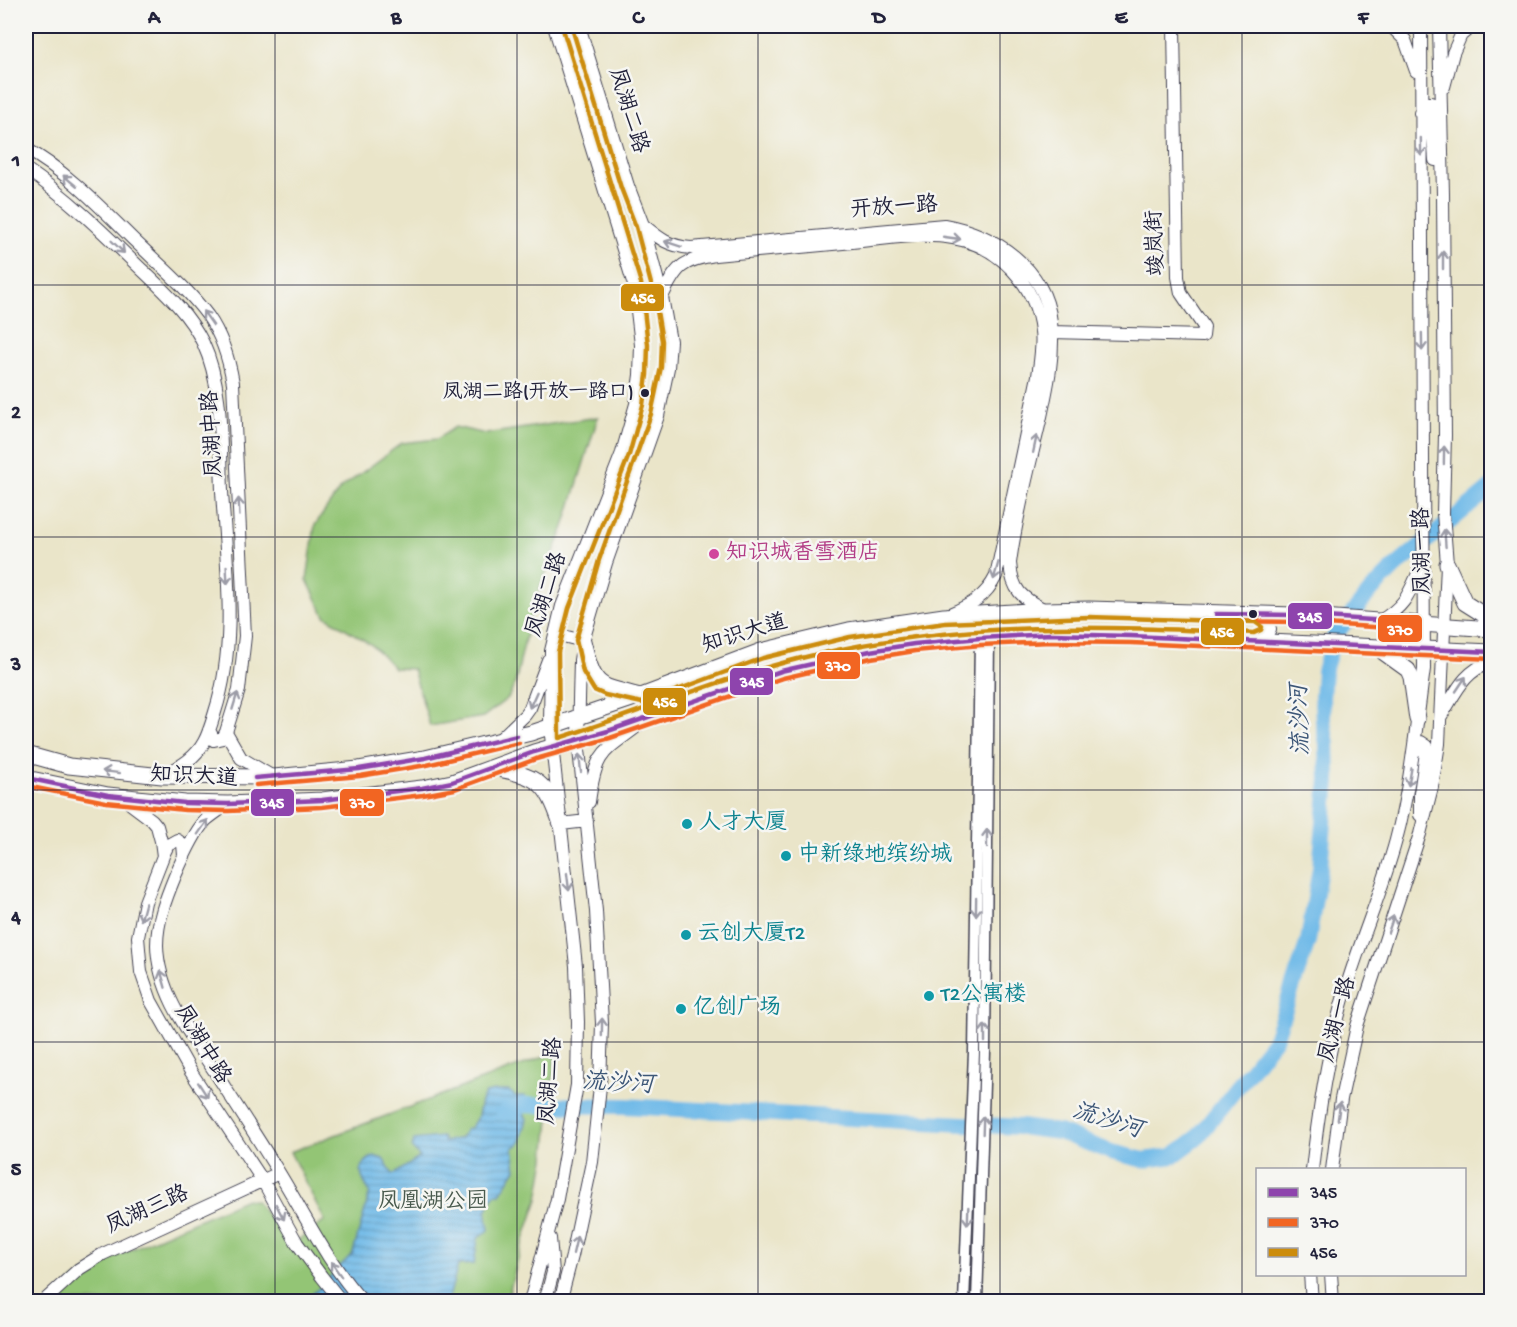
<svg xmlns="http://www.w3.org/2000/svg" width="1517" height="1327" font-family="'Gochi Hand','LXGW WenKai TC',sans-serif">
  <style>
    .green { fill: #93c575; stroke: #5a7458; stroke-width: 1.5 }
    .water { fill: url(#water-rules); stroke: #486e92; stroke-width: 1.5 }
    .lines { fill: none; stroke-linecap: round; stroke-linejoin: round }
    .river { stroke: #6fbae8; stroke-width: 16 }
    .minor-casing { stroke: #403f50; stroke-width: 13 }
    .tertiary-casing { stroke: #403f50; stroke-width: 14 }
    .primary-casing { stroke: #403f50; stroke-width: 17 }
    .minor { stroke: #fff; stroke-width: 10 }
    .tertiary { stroke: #fff; stroke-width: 12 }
    .primary { stroke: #fff; stroke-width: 15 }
    .bus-1-casing { stroke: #f6f6f2; stroke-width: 9 }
    .bus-2-casing { stroke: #f6f6f2; stroke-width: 9 }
    .bus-3-casing { stroke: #f6f6f2; stroke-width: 9 }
    .bus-1 { stroke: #8e44ad; stroke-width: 4.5 }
    .bus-2 { stroke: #f26522; stroke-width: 4.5 }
    .bus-3 { stroke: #cc8c0c; stroke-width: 4.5 }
    .oneway { stroke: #9c9ca7 }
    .grid { fill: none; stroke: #22223b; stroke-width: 1.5; stroke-opacity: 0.55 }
    .bus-dot { fill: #22223b; stroke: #f6f6f2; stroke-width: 2 }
    .hotel-dot { fill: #d1479c; stroke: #f6f6f2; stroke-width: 2 }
    .culture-dot { fill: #0f9aa8; stroke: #f6f6f2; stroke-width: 2 }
    .labels { text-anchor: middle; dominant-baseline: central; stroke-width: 5; stroke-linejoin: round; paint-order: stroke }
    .bus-label { font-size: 20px; fill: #22223b; stroke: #f6f6f2; text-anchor: end }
    .street-label { font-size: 22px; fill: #22223b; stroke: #f6f6f2 }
    .hotel-label { font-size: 22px; fill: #b23c85; stroke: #f6f6f2; text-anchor: start }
    .culture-label { font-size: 22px; fill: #0d838f; stroke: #f6f6f2; text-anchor: start }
    .park-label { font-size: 22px; fill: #4a5b4f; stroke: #f6f6f2 }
    .water-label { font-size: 24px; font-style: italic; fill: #3d5778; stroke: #f6f6f2 }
    .line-badge { stroke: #f6f6f2; stroke-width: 2 }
    .badge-label { font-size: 16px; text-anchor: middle; font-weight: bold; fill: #fff }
    .neatline { fill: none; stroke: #22223b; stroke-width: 2 }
    .grid-label { font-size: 20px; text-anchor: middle; font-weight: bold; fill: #22223b }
  </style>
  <defs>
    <pattern id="water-rules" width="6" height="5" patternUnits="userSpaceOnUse" patternTransform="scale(1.5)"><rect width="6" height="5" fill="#6fbae8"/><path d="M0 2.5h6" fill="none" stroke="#5b97bd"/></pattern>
  </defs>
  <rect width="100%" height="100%" fill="#f6f6f2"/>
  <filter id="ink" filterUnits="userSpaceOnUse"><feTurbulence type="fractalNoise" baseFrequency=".0167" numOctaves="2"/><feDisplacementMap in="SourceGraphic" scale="12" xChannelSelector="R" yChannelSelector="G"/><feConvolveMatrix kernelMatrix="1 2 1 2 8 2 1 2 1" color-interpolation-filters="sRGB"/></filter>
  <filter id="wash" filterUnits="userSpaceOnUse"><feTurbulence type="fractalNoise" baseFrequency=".008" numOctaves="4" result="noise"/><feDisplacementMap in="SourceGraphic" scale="24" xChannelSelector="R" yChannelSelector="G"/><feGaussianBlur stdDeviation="1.35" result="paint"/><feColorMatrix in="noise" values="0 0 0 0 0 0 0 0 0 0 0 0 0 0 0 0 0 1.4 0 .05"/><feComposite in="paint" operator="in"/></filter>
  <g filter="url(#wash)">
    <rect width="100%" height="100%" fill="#eae5c9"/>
    <path class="green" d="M598 417 564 527 532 608 515 684 508 698 483 717 430 726 413 669 394 668 372 645 325 616 307 580 315 525 340 489 402 443 437 439 455 427 486 434Z
      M556 1052 545 1159 538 1199 521 1248 507 1301 50 1302 73 1281 100 1263 246 1199 256 1201 276 1226 295 1242 325 1221 290 1152Z"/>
    <path class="water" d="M495 1091H509L515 1096H525L524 1114 527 1119 520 1143 513 1148 516 1169 500 1194H495L491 1201 487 1199 485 1193 481 1189C470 1189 467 1197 473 1205L481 1206 485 1204 489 1206 486 1210 489 1230 478 1238 474 1264 458 1265 448 1301 300 1302 316 1291 353 1253 370 1192C360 1177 355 1166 374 1156L383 1159 393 1175 420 1157 412 1148 414 1140 442 1137 444 1142 461 1138 467 1128 470 1129 478 1116 481 1101 486 1093Z"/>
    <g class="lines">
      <path class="river" d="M504 1113 525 1105 624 1106 1020 1127 1059 1132 1111 1152 1144 1160 1173 1156 1197 1138 1275 1039 1308 941 1320 868 1328 780 1327 744 1323 721 1322 698 1324 671 1335 635 1370 592 1395 567 1492 487"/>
    </g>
  </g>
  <g filter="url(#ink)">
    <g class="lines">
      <g class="minor-casing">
        <path id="minor" d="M964 1302 974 1052 980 638
          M977 1302 985 1052 989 638"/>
      </g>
      <g class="tertiary-casing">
        <path id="tertiary" d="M1391 26 1405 40 1416 71
          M1444 87 1453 53 1461 35 1472 26
          M1420 113 1427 103H1431L1435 160
          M26 149C68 172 103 210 137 243 161 266 188 289 208 316 222 336 229 359 233 383L245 636 239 690 226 732 241 758 273 777
          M26 169C67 197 103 232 139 267 162 289 189 313 203 343 224 388 220 442 222 491 226 564 238 641 215 712 212 722 209 733 204 742 195 759 179 767 163 776
          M643 225C660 239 668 246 691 248L944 225C994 234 1045 267 1051 322 1055 355 1047 389 1040 421 1029 468 1016 516 1010 563 1012 591 1022 598 1045 610
          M662 297C676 267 682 260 715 255 758 251 800 247 843 243 878 240 917 232 953 238 999 245 1036 285 1041 331 1043 346 1040 361 1038 376L996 576C986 597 970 605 950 614
          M1052 332 1203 336 1204 327 1181 293 1178 277 1174 26
          M1380 621C1408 604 1409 592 1422 565
          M555 634 583 641
          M1255 641 1265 638 1270 629 1267 620 1257 615
          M1441 716C1457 691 1462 673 1492 661
          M209 730 214 740 223 738 226 732
          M499 740 525 715 530 708 548 660
          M1414 752 1421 742 1427 746 1420 793V815
          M120 796 152 820 157 826 161 841 163 856 145 902 138 937 141 972 151 1001 191 1072 263 1181 297 1243 322 1277 342 1302
          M589 802C596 749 603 753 643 722
          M228 804C221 809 213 814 206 820 194 832 182 860 175 876 166 898 157 921 157 945 158 993 190 1034 215 1072 234 1102 253 1131 271 1160 302 1208 324 1259 363 1302
          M561 824 587 821
          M163 855 168 845 177 840 183 844 184 855
          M1312 1170C1319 1106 1329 1043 1348 982 1363 934 1383 888 1396 840 1411 784 1416 726 1424 669L1421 26
          M1332 1170 1341 1099 1357 1026 1420 834 1432 787 1439 744 1447 564 1443 513 1445 435 1443 194 1439 26
          M1310 1274 1312 1302
          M1331 1274 1333 1302
          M43 1302 79 1269 103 1254 279 1173
          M530 1302 557 1199 577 1085 578 1022 576 966 550 726 551 651 562 606 622 453 636 404 640 375 641 345 634 285 554 26
          M545 1302 553 1272 550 1238
          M560 1302 572 1256 592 1162 600 1086 602 1023 596 911 578 740 580 660 583 641 606 563 658 416 668 368 670 341 662 297 643 225 628 186 579 26"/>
      </g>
      <g class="primary-casing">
        <path id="primary" d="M1447 564 1465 603 1492 620
          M583 641C595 688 596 685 641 696
          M1376 647 1408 670 1411 677 1417 719
          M26 754 69 766 162 776 274 777 359 769 425 758 531 733 641 696 761 651 849 630 944 616 1045 610 1089 609 1293 615 1492 629
          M494 768C538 777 546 780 561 824
          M26 778 108 795 185 803 228 804 322 800 422 788 452 782 534 752 608 731 781 671 870 651 914 644 980 638 1051 634 1131 636 1492 652"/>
      </g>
      <use href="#minor" class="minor"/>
      <use href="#tertiary" class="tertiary"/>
      <use href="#primary" class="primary"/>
      <g class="bus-1-casing">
        <path id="bus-1" d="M1216 614 1293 615 1404 622
          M26 778 108 795 185 803 228 804 322 800 422 788 452 782 534 752 608 731 781 671 870 651 914 644 980 638 1051 634 1131 636 1492 652
          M255 778 359 769 425 758 517 736"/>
      </g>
      <g class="bus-2-casing">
        <path id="bus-2" d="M1216 621 1293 622 1404 629
          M256 785 360 776 427 765 519 743
          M26 786 106 802 185 810 228 811 322 807 423 795 455 789 536 759 610 738 783 678 871 658 915 651 981 645 1051 642 1131 643 1492 659"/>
      </g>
      <g class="bus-3-casing">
        <path id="bus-3" d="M562 26 641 283 648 345 647 375 643 405 629 455 569 608 558 652 559 738C645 711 727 675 814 655 964 620 1102 626 1254 633L1261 630 1262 627 1255 622 1089 617 945 623 850 637 763 658 642 703 605 695 594 690 583 672 576 640 599 560 651 414 661 367 662 341 655 299 636 227 621 188 572 28"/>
      </g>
      <use href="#bus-1" class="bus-1"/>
      <use href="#bus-2" class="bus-2"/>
      <use href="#bus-3" class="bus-3"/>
    </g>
    <defs><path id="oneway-shaft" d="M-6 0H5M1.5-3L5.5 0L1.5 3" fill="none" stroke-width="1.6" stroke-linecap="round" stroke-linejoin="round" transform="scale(1.5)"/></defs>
    <g class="oneway">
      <use href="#oneway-shaft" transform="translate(1421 147) rotate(89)"/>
      <use href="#oneway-shaft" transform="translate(70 181) rotate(-140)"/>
      <use href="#oneway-shaft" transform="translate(952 238) rotate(8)"/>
      <use href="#oneway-shaft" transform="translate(673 244) rotate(-162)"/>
      <use href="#oneway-shaft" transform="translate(118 247) rotate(44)"/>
      <use href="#oneway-shaft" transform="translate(1443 260) rotate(-90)"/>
      <use href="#oneway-shaft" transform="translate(208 318) rotate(-125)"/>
      <use href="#oneway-shaft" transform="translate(1422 342) rotate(89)"/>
      <use href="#oneway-shaft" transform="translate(1035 444) rotate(-78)"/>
      <use href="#oneway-shaft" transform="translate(1444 455) rotate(-89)"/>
      <use href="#oneway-shaft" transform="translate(239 507) rotate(-93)"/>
      <use href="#oneway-shaft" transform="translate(1445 538) rotate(-94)"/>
      <use href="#oneway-shaft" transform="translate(996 571) rotate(106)"/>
      <use href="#oneway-shaft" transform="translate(227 575) rotate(87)"/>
      <use href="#oneway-shaft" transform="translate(1461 684) rotate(-56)"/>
      <use href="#oneway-shaft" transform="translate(533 700) rotate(114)"/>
      <use href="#oneway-shaft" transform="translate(235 701) rotate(-73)"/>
      <use href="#oneway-shaft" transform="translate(580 763) rotate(-96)"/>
      <use href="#oneway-shaft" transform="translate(111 772) rotate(-173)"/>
      <use href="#oneway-shaft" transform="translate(1410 777) rotate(100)"/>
      <use href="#oneway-shaft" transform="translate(203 827) rotate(-55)"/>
      <use href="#oneway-shaft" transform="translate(987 838) rotate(-90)"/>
      <use href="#oneway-shaft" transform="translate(568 882) rotate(83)"/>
      <use href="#oneway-shaft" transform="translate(976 907) rotate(91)"/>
      <use href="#oneway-shaft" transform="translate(143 912) rotate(105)"/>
      <use href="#oneway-shaft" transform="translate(1391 924) rotate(-71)"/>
      <use href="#oneway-shaft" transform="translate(163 979) rotate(-106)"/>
      <use href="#oneway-shaft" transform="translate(602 1027) rotate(-89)"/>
      <use href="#oneway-shaft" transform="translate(985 1033) rotate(-90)"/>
      <use href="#oneway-shaft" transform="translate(203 1090) rotate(57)"/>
      <use href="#oneway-shaft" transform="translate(1339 1111) rotate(-82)"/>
      <use href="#oneway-shaft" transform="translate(983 1125) rotate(-88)"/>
      <use href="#oneway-shaft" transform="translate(280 1212) rotate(62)"/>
      <use href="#oneway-shaft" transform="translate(968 1216) rotate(92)"/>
      <use href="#oneway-shaft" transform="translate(575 1245) rotate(-77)"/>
      <use href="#oneway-shaft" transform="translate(336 1269) rotate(-125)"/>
    </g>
  </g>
  <path class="grid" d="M275 26V1302M517 26V1302M758 26V1302M1000 26V1302M1242 26V1302M26 285H1492M26 537H1492M26 790H1492M26 1042H1492"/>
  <g class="bus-dot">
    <circle cx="645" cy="393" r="5"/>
    <circle cx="1253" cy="614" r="5"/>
  </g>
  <circle class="hotel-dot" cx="714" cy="554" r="6"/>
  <g class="culture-dot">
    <circle cx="687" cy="824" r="6"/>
    <circle cx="786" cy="856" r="6"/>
    <circle cx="686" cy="935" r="6"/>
    <circle cx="929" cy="996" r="6"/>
    <circle cx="681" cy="1009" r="6"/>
  </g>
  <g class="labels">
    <g class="bus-label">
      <text x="634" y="393">凤湖二路(开放一路口)</text>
    </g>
    <g class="street-label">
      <text transform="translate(627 111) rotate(73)">凤湖二路</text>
      <text transform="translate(894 209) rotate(-4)">开放一路</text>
      <text transform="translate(1157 243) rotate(-92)">竣岚街</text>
      <text transform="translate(214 434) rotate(-93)">凤湖中路</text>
      <text transform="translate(1424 551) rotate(-91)">凤湖一路</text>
      <text transform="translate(548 595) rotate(-72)">凤湖二路</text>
      <text transform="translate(745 635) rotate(-17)">知识大道</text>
      <text transform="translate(194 778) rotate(3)">知识大道</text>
      <text transform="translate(1339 1020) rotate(-75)">凤湖一路</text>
      <text transform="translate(201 1045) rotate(59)">凤湖中路</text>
      <text transform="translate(552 1081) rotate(-85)">凤湖二路</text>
      <text transform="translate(148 1211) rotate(-24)">凤湖三路</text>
    </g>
    <g class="hotel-label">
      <text x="726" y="554">知识城香雪酒店</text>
    </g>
    <g class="culture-label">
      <text x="699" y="824">人才大厦</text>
      <text x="798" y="856">中新绿地缤纷城</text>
      <text x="698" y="935">云创大厦T2</text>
      <text x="941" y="996">T2公寓楼</text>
      <text x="693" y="1009">亿创广场</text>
    </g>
    <g class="park-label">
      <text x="433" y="1203">凤凰湖公园</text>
    </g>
    <g class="water-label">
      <text transform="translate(1302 720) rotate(-92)">流沙河</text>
      <text transform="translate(618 1085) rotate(3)">流沙河</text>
      <text transform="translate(1107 1122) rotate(17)">流沙河</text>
    </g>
  </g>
  <g class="line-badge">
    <rect x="620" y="283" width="45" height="29" rx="6" fill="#cc8c0c"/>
    <rect x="1287" y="602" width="46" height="28" rx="6" fill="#8e44ad"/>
    <rect x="1377" y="614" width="46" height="29" rx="6" fill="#f26522"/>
    <rect x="1200" y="617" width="45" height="29" rx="6" fill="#cc8c0c"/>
    <rect x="816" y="651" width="45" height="29" rx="6" fill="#f26522"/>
    <rect x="729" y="667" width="45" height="29" rx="6" fill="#8e44ad"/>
    <rect x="642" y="687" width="45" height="29" rx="6" fill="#cc8c0c"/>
    <rect x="250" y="788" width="45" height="29" rx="6" fill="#8e44ad"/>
    <rect x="339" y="788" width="46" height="29" rx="6" fill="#f26522"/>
  </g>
  <g class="badge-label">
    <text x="643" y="303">456</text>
    <text x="1310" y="622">345</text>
    <text x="1400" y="635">370</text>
    <text x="1222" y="637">456</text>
    <text x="838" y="671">370</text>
    <text x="752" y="687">345</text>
    <text x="665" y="707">456</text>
    <text x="272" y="808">345</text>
    <text x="362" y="808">370</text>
  </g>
  <rect width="1517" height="1327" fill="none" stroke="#f6f6f2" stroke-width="66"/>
  <rect x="1256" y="1168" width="210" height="108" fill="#f6f6f2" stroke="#a1a1a9" stroke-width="1.5"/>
  <rect x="1268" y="1188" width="30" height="9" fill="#8e44ad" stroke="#a1a1a9" stroke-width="1.5"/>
  <text x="1310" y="1198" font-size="18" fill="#22223b">345</text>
  <rect x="1268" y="1218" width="30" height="9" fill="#f26522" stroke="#a1a1a9" stroke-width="1.5"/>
  <text x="1310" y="1228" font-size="18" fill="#22223b">370</text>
  <rect x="1268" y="1248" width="30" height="9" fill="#cc8c0c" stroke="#a1a1a9" stroke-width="1.5"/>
  <text x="1310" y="1258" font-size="18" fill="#22223b">456</text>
  <rect x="33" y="33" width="1451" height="1261" class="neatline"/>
  <g class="grid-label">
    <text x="154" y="23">A</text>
    <text x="396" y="23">B</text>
    <text x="638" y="23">C</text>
    <text x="879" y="23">D</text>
    <text x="1121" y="23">E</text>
    <text x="1363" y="23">F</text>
    <text x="16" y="166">1</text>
    <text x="16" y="418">2</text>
    <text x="16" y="670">3</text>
    <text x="16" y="923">4</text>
    <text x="16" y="1175">5</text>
  </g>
</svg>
